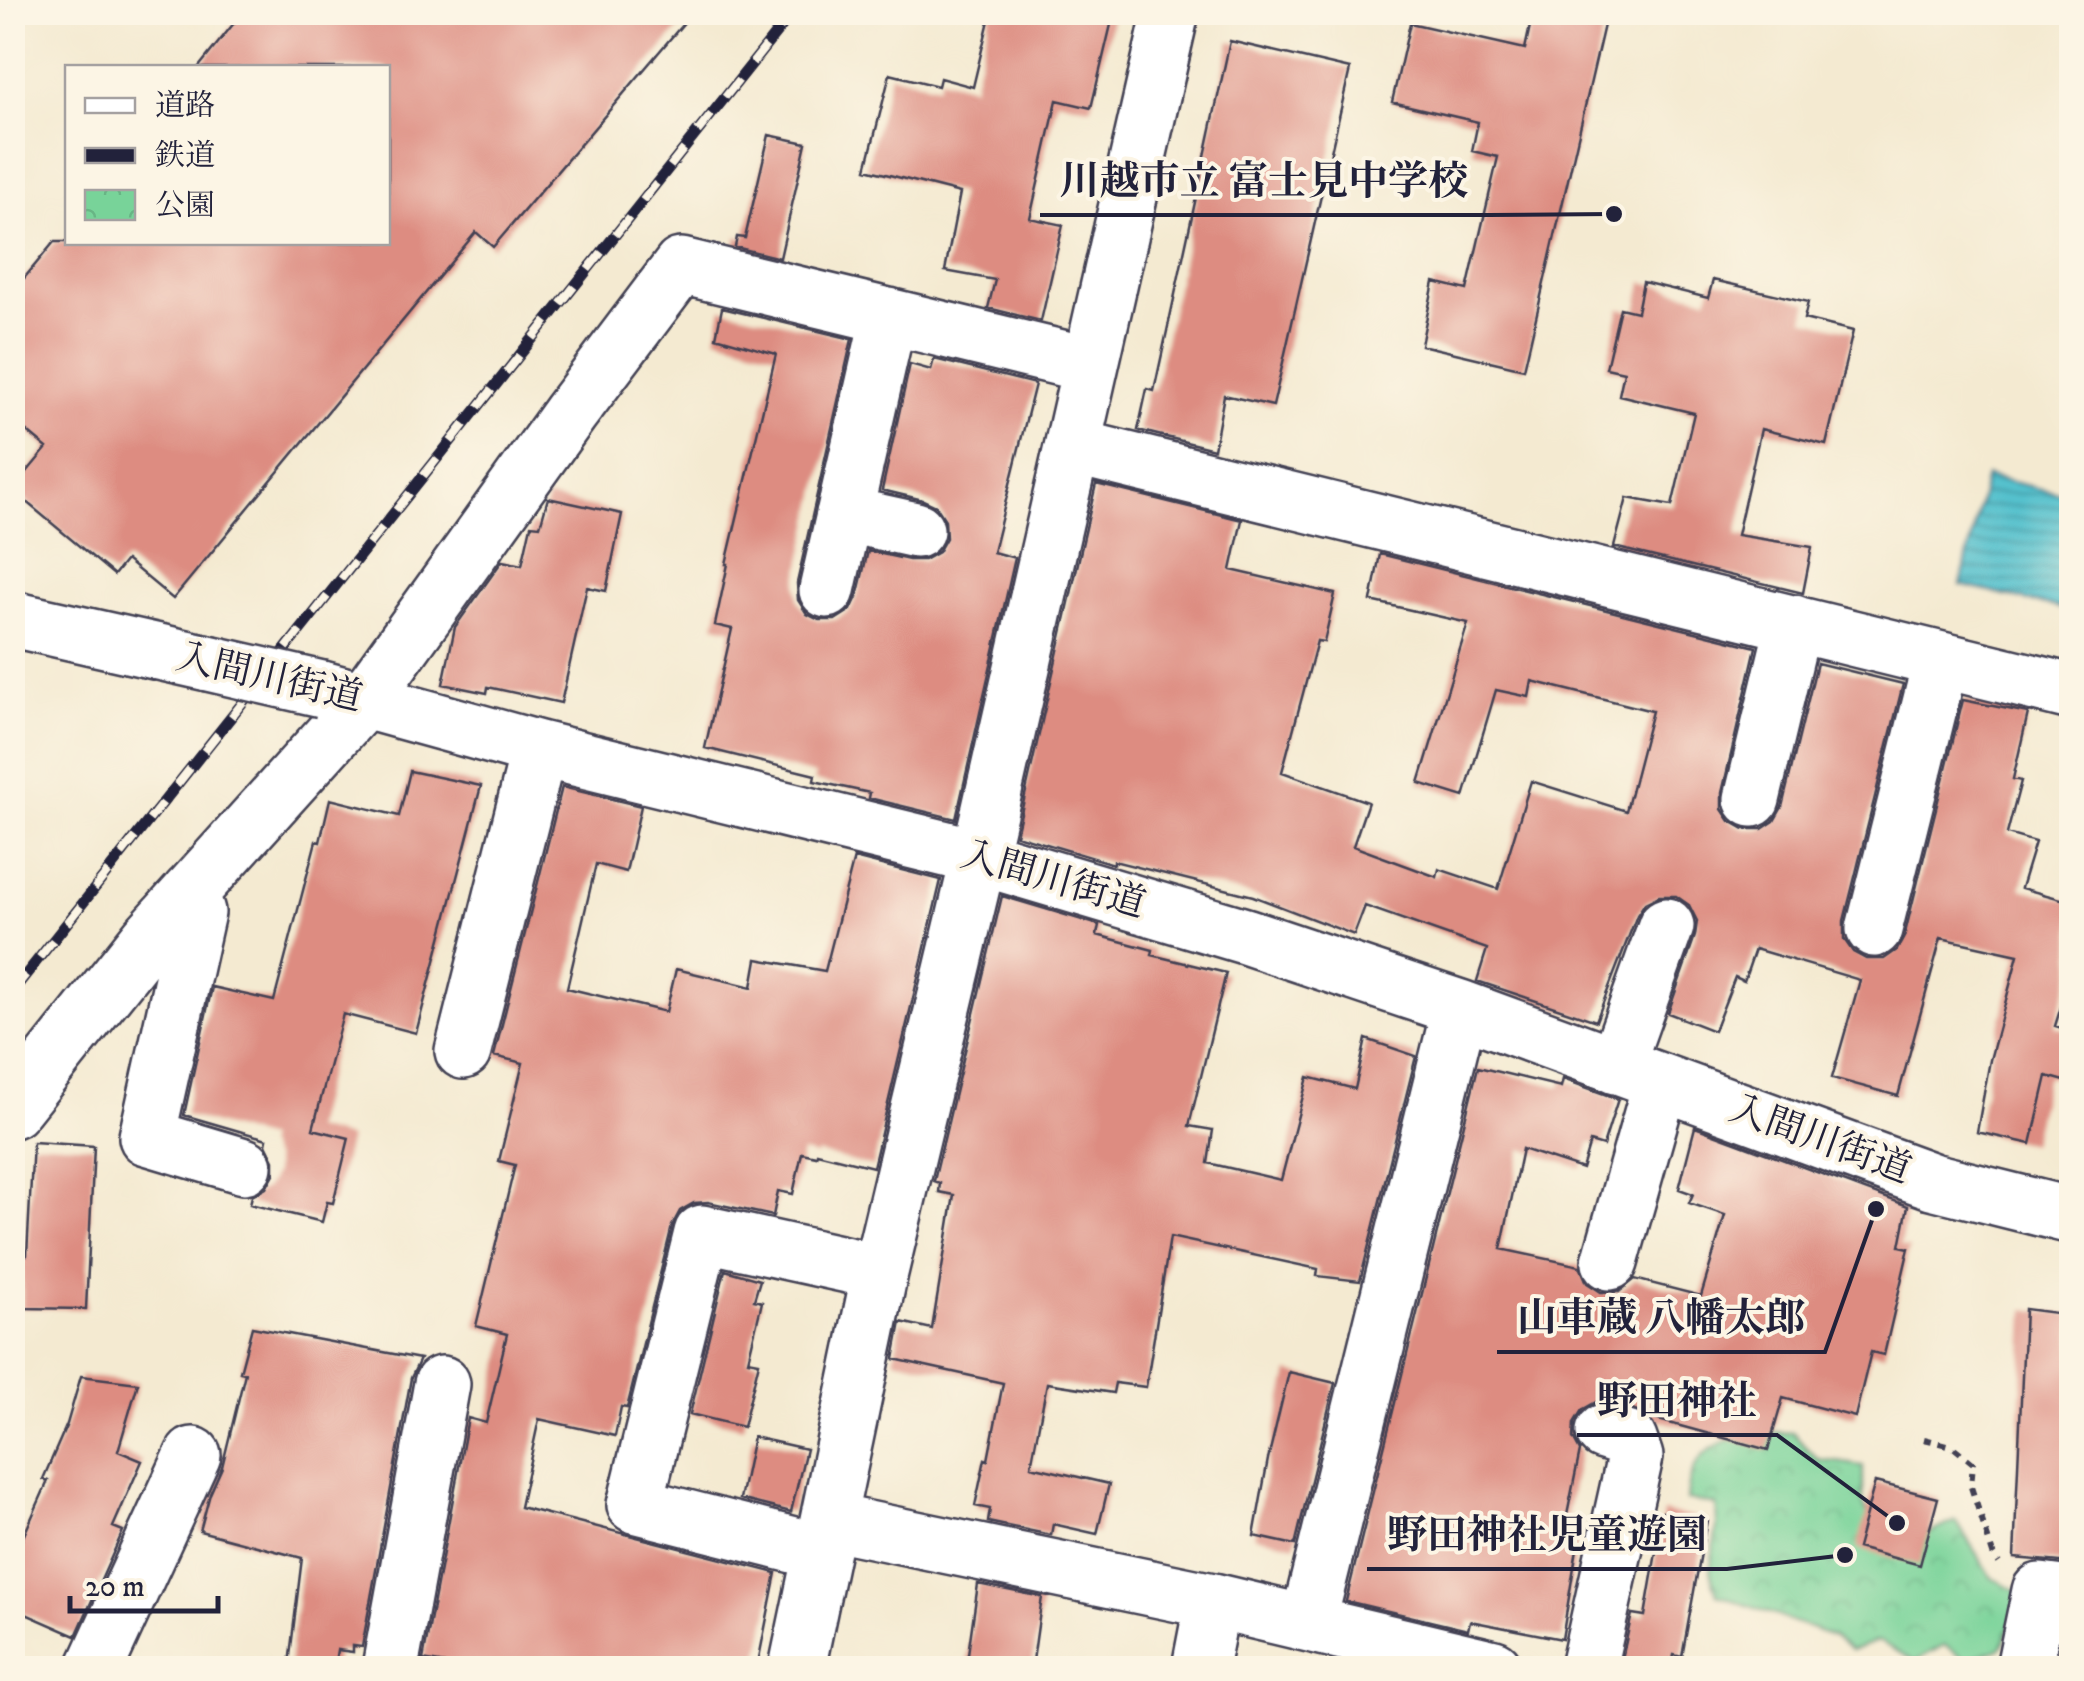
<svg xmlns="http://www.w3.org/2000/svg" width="2084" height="1681" font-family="'IM FELL DW Pica','Noto Serif JP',serif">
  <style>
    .park { fill: url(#park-crowns); stroke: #4d7a6a; stroke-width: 2.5 }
    .water { fill: url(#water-rules); stroke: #3c7284; stroke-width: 2.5 }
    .building { fill: #dd8c81 }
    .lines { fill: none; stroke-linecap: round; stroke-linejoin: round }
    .minor-casing { stroke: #424052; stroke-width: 60 }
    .path { stroke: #424052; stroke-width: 6; stroke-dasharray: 8 8; stroke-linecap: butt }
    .minor { stroke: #fff; stroke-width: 55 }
    .rail-casing { stroke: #22223b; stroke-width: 11 }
    .rail { stroke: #fcf5e5; stroke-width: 8; stroke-dasharray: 22; stroke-linecap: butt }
    .minor-bridge-casing { stroke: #424052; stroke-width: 60; stroke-linecap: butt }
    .minor-bridge { stroke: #fff; stroke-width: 55 }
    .labels { text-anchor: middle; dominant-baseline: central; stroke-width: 8; stroke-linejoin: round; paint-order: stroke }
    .street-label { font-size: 38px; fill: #22223b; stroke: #fcf5e5 }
    .leader { fill: none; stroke: #22223b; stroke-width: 4 }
    .callout-dot { fill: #22223b; stroke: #fcf5e5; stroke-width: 4 }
    .callout-label { font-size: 40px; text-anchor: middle; font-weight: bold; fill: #22223b; stroke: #fcf5e5; stroke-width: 8; stroke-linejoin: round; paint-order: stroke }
  </style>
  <defs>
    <pattern id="park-crowns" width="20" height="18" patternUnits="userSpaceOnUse" patternTransform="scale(2.5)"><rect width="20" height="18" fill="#78d399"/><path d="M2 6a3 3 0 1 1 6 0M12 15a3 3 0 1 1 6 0" fill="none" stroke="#68b585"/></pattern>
    <pattern id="water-rules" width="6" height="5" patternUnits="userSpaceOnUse" patternTransform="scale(2.5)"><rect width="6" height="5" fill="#55c1cd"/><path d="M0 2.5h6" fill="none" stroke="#469ca8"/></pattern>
  </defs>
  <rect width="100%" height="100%" fill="#fcf5e5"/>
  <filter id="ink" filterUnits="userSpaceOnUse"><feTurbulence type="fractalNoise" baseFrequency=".01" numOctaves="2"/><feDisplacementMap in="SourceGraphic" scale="20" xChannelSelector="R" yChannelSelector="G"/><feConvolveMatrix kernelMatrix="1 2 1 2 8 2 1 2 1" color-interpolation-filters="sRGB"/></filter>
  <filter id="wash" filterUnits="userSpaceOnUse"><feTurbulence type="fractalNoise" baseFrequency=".0048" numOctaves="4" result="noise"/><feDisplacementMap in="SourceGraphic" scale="40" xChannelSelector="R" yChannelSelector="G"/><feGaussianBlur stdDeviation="2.25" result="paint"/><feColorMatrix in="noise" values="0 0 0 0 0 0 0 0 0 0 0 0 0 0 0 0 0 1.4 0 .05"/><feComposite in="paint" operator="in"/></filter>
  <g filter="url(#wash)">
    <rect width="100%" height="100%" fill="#f4ead1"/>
    <path class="park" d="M1754 1431 1793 1433 1818 1459 1863 1466V1503L1873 1529 1916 1539 1956 1521 1992 1578 2025 1594 2001 1648 1966 1659 1944 1645 1915 1661 1878 1641 1851 1650 1832 1636 1717 1594 1710 1571 1717 1526 1716 1505 1687 1500C1690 1451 1712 1446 1754 1431Z"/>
    <path class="water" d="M1986 476 2071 496V611L1961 585Z"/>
    <g id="blocks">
      <path class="building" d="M243 12H693L493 247 476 232 173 599 126 560 114 575 12 490 47 448 12 419V293L54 242H388V68H198Z
        M991 12H1114L1091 108 1057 100 1030 218 1063 225 1041 321 988 308 995 280 945 271 960 193 866 169 890 74 938 86 940 78 973 87Z
        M1533 12H1607L1524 369 1421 345 1434 282 1467 290 1498 157 1472 151 1478 122 1392 102 1410 23 1525 49Z
        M1230 41 1350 69 1273 406 1224 395 1214 449 1138 430 1147 389 1154 391Z
        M769 135 806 143 780 258 735 247 737 237 745 238Z
        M1713 280 1808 302 1804 319 1853 331 1826 445 1761 429 1737 535 1812 547 1803 593 1614 547 1627 498 1672 506 1694 413 1619 395 1624 372 1606 368 1620 308 1637 312 1643 282 1708 298Z
        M722 308 852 339 797 583 798 600 807 614 819 620H835L851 610 857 597 868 551 909 560H924L938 552 946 538 945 520 936 506 923 500 882 490 910 364 931 370 934 359 1035 384 993 552 1015 558 956 819 869 798 870 793 814 781 815 775 705 748 732 629 715 625 728 564H726L776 354 716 337Z
        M1096 484 1242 520 1231 570 1335 594 1324 642 1317 641 1282 772 1368 802 1353 846 1437 877 1439 869 1498 889 1531 781 1626 811 1652 711 1532 681 1529 697 1496 690 1464 797 1419 783 1468 623 1371 601 1380 554 1756 647 1722 793V809L1730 821 1744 829H1762L1774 821 1782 807 1817 663 1903 684 1844 921V939L1853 952 1866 959H1884L1897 950 1904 937 1963 700 2028 713 2013 779 2021 781 2007 834 2035 842 2021 888 2072 902V972L2055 1026 2072 1031V1083L2047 1076 2031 1144 1977 1132 1990 1060 2018 955 1941 938 1898 1096 1832 1078 1860 980 1755 949 1744 981 1735 977 1714 1031 1668 1013 1695 936 1697 921 1689 905 1676 896H1659L1645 903 1637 915 1596 1021 1477 981 1487 949 1365 906 1354 935 1253 896 1114 861V864L1016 835Z
        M548 498 622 514 606 591 587 587 561 703 488 687 487 693 443 684 455 627 502 561 522 565 531 525 540 526Z
        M410 771 481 786 416 1033 343 1014 313 1129 349 1138 333 1203 327 1202 322 1222 250 1204 252 1196 266 1188 274 1174V1160L266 1144 267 1139 184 1115 212 987 274 1001 316 841 320 842 330 799 399 816Z
        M562 787 641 806 626 872 596 864 567 988 666 1012 676 969 752 987 757 959 825 971 854 858 941 880 873 1167 817 1153 816 1156 802 1153 793 1194 778 1191 773 1216 708 1202 694 1203 680 1211 672 1226 627 1408 621 1407 615 1436 539 1419 520 1507 776 1573 757 1668H467L423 1660 468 1418 486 1423 507 1334 476 1326 515 1165 499 1161 523 1063 494 1056Z
        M1002 896 1099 925 1097 935 1153 950 1152 955 1226 973 1189 1126 1213 1130 1208 1163 1281 1180 1308 1077 1355 1089 1366 1039 1416 1056 1360 1281 1317 1276 1318 1269 1170 1237 1146 1387 1115 1383 1113 1393 1047 1383 1031 1466 1109 1484 1097 1534 1053 1524 1051 1535 988 1522 990 1509 975 1506 985 1459 988 1460 1003 1383 894 1359 901 1322 932 1329 954 1195 939 1192 940 1183 934 1181Z
        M1478 1067 1561 1087 1563 1079 1618 1099 1603 1146 1590 1142 1582 1169 1522 1149 1501 1249 1580 1266 1587 1283 1601 1292H1619L1635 1279 1701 1296 1725 1215 1689 1203 1693 1194 1679 1189 1695 1127 1908 1206 1900 1246 1909 1248 1884 1355 1871 1352 1855 1417 1783 1398 1768 1450 1651 1418 1614 1402H1596L1582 1410 1574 1423 1573 1438 1580 1451 1562 1540 1578 1543 1562 1639 1470 1621 1468 1630 1346 1601Z
        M33 1142 94 1146 86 1309 22 1308 23 1255H27Z
        M725 1270 760 1280 754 1300 762 1302 748 1360 759 1362 743 1427 690 1414Z
        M2025 1309 2072 1315V1420L2067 1471H2072V1563L2014 1558Z
        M252 1327 420 1359 411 1378 362 1647 353 1646V1652L337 1650 334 1668 289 1664 302 1558 200 1531 210 1494 222 1467 245 1373 240 1372Z
        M1289 1372 1335 1383 1295 1545 1254 1536 1268 1459Z
        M81 1376 138 1383 118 1451 142 1461 113 1527 123 1531 76 1636 12 1608V1562L48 1481 43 1479 67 1424Z
        M753 1437 806 1449 791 1512 740 1499Z
        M1875 1482 1938 1498 1920 1565 1857 1548Z
        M1663 1512 1707 1520 1682 1657 1674 1655 1671 1668H1620L1632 1614 1645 1616Z
        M978 1584 1042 1597 1032 1668H966Z"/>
    </g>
  </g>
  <g filter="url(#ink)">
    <use href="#blocks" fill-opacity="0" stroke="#424052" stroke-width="2.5"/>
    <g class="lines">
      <g class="minor-casing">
        <path id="minor" d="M1074 447 2072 692
          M844 514 916 530
          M827 590 889 316
          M12 619 208 663
          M322 689 539 749 979 857 1245 936 1460 1008 1932 1181 2072 1216
          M1752 799 1794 623
          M190 892 197 912 147 1137 244 1166
          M1874 929 1941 660
          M463 1051 539 749
          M1616 1066 1666 926
          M12 1110 149 938 364 700 570 413 681 266 1090 365
          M1610 1262 1661 1082
          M829 1521 1213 1601 1494 1668
          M821 1552 635 1505 702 1233 880 1272
          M1308 1623 1460 1008
          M95 1668 193 1455
          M390 1668 442 1384
          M797 1668 880 1272 979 857 1171 12
          M1200 1668 1213 1601
          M1588 1668 1635 1457 1629 1440 1604 1432
          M2024 1668 2040 1591 2072 1595"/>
      </g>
      <path class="path" d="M1924 1439 1952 1446 1973 1463 1971 1487 1993 1554 1999 1563"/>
      <use href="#minor" class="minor"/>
      <g class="rail-casing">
        <path id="rail" d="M12 992 793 12"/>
      </g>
      <use href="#rail" class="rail"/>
      <g class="minor-bridge-casing">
        <path id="minor-bridge" d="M208 663 322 689"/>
      </g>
      <use href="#minor-bridge" class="minor-bridge"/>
    </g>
  </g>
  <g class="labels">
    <g class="street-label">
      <text transform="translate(269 678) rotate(13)">入間川街道</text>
      <text transform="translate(1053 880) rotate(16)">入間川街道</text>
      <text transform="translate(1820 1140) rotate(20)">入間川街道</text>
    </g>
  </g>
  <path class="leader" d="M1614 214L1488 215H1040M1876 1209L1825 1352H1497M1897 1523L1777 1435H1577M1845 1555L1727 1569H1367"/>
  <g class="callout-dot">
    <circle cx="1614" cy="214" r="10"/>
    <circle cx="1876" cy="1209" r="10"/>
    <circle cx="1897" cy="1523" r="10"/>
    <circle cx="1845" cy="1555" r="10"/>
  </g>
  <g class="callout-label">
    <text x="1264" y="194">川越市立 富士見中学校</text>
    <text x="1661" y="1331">山車蔵 八幡太郎</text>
    <text x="1677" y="1414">野田神社</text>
    <text x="1547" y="1548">野田神社児童遊園</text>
  </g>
  <rect width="2084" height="1681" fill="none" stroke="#fcf5e5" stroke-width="50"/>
  <rect x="65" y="65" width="325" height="180" fill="#fcf5e5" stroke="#a5a1a1" stroke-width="2.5"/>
  <rect x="85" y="98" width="50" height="15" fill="#ffffff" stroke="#a5a1a1" stroke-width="2.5"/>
  <text x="155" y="115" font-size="30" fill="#22223b">道路</text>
  <rect x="85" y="148" width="50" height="15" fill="#22223b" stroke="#a5a1a1" stroke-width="2.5"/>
  <text x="155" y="165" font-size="30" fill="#22223b">鉄道</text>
  <rect x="85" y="190" width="50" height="30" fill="url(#park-crowns)" stroke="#a5a1a1" stroke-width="2.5"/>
  <text x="155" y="215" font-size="30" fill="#22223b">公園</text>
  <path d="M70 1596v15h148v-15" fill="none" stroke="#22223b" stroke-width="5"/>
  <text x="85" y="1596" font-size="30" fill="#22223b" stroke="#fcf5e5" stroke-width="8" paint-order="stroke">20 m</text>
</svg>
